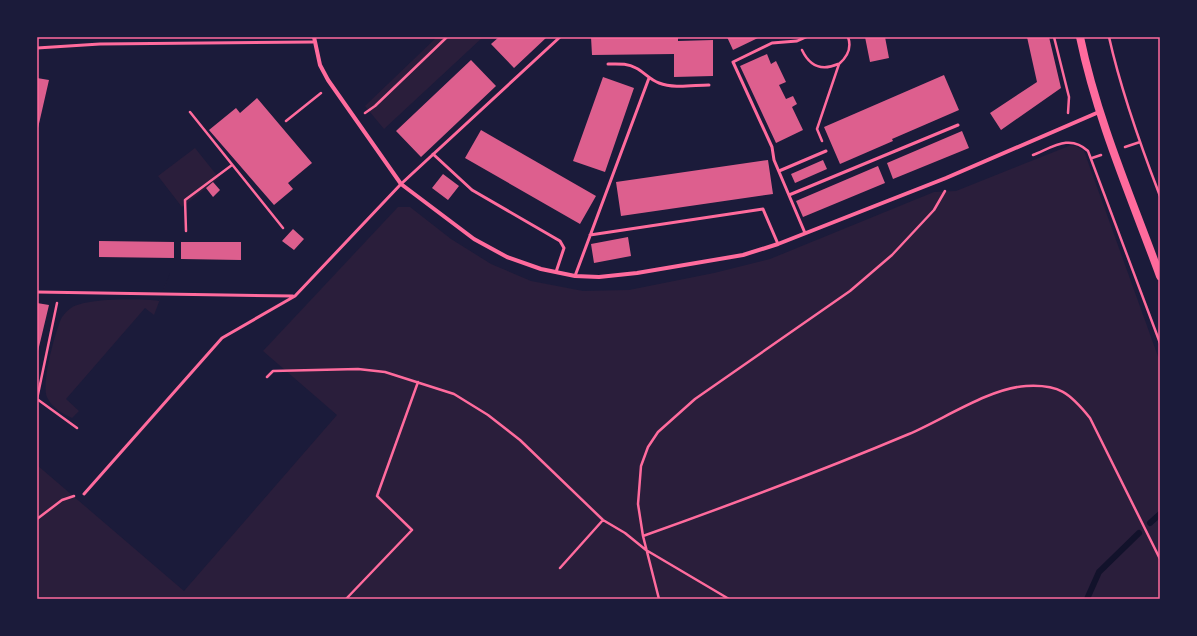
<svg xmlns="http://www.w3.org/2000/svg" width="1197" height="636" font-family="'Alegreya Sans',sans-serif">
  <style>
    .green { fill: #2a1e3b }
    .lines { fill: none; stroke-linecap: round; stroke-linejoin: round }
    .stream { stroke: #12122b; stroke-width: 6 }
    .building { fill: #dd5f8e }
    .path { stroke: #ff6b9d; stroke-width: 2.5 }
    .service { stroke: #ff6b9d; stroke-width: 3 }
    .minor { stroke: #ff6b9d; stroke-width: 4 }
    .secondary { stroke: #ff6b9d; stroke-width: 8 }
    .neatline { fill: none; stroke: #ff6b9d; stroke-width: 1.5 }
  </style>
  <rect width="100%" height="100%" fill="#1b1b3a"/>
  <path class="green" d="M437 37H483L384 129 365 106Z
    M1069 146H1076L1084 151 1160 362V599H37V465L184 591 337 415 263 351 398 207H410L451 239 491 264 531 281 583 291 629 290 714 273 770 259 934 192 956 191Z
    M195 148 219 178 182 207 158 176Z
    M170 273 154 315 145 308 66 399 79 411 72 418C63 414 51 407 47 397 41 384 55 333 61 319 63 315 68 310 71 308 85 298 142 298 159 301Z"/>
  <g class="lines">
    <path class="stream" d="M1150 523 1160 514
      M1087 599 1099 572 1139 533"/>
  </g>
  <path class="building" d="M499 37H547L514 68 491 44Z
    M591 37H678V41L713 40V76L674 77V54L592 55Z
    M727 37H760L733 50Z
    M865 37H885L889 58 870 62Z
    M1027 37H1049L1061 88 1001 130 990 113 1037 82Z
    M767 54 771 64 776 61 786 82 779 85 786 99 793 96 797 104 792 107 803 130 776 143 740 66Z
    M471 60 496 86 421 157 396 131Z
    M944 75 959 110 892 139 893 141 840 164 824 127Z
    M603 77 634 88 605 172 573 161Z
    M37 78 49 80 38 128H37Z
    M257 98 312 163 288 183 293 189 274 205 209 130 236 108 240 113Z
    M481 130 596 196 580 224 465 158Z
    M962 131 969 148 893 179 887 163Z
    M768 160 773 194 621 216 616 182Z
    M823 160 827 169 795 183 791 174Z
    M878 166 885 183 803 217 796 201Z
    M443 174 459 186 448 200 432 188Z
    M213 182 220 190 213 197 206 188Z
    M293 229 304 239 294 250 282 241Z
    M628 237 631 256 594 263 591 244Z
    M99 241 174 242V258L99 257Z
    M181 242H241V260L181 259Z
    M37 303 49 305 38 351H37Z"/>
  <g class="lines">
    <path class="path" d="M1054 37 1069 97 1068 113
      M1109 37C1121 91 1140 144 1160 196
      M802 50C810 67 822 71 838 64
      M190 112 283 228
      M365 113 375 106 447 37
      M286 121 321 93
      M822 141 817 129 839 64C847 57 852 48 848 37
      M1125 147 1140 142
      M1033 155C1053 147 1070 134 1088 151L1160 343
      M1092 158 1101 155
      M186 231 185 200 232 165
      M57 303 37 399 77 428
      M267 377 273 371 358 369 385 372 454 394 488 415 520 440 603 520 625 533 646 550 729 599
      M37 519 62 500 74 496
      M643 536C733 504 821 471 909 434 944 419 990 388 1026 386 1059 384 1070 393 1090 418L1160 559
      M560 568 603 520
      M346 599 412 530 377 496 418 382
      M659 599 643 536 638 504 641 466 648 447 658 432 695 399 850 291 892 255 934 210 945 191"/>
    <path class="service" d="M37 48 100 44 313 42
      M608 64C618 64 627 63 636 68 644 72 650 80 659 83 674 89 694 85 709 85
      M433 154 472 190 560 241 564 248 556 272
      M779 171 826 151
      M789 195 958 125
      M805 233 774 160 772 147 733 62 772 43 797 41 806 37
      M590 235 763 209 778 244
      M575 276 649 78
      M37 292 293 296
      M84 494 222 338 295 296 401 184 560 37"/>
    <path class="minor" d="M314 37 320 65 328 80 401 184 474 239 507 257 541 269 575 276 599 277 637 273 743 255 778 244 946 178 1099 112"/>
    <path class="secondary" d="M1080 37C1097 119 1131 197 1160 276"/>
  </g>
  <rect width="1197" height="636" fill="none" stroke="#1b1b3a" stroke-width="76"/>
  <rect x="38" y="38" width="1121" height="560" class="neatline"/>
</svg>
